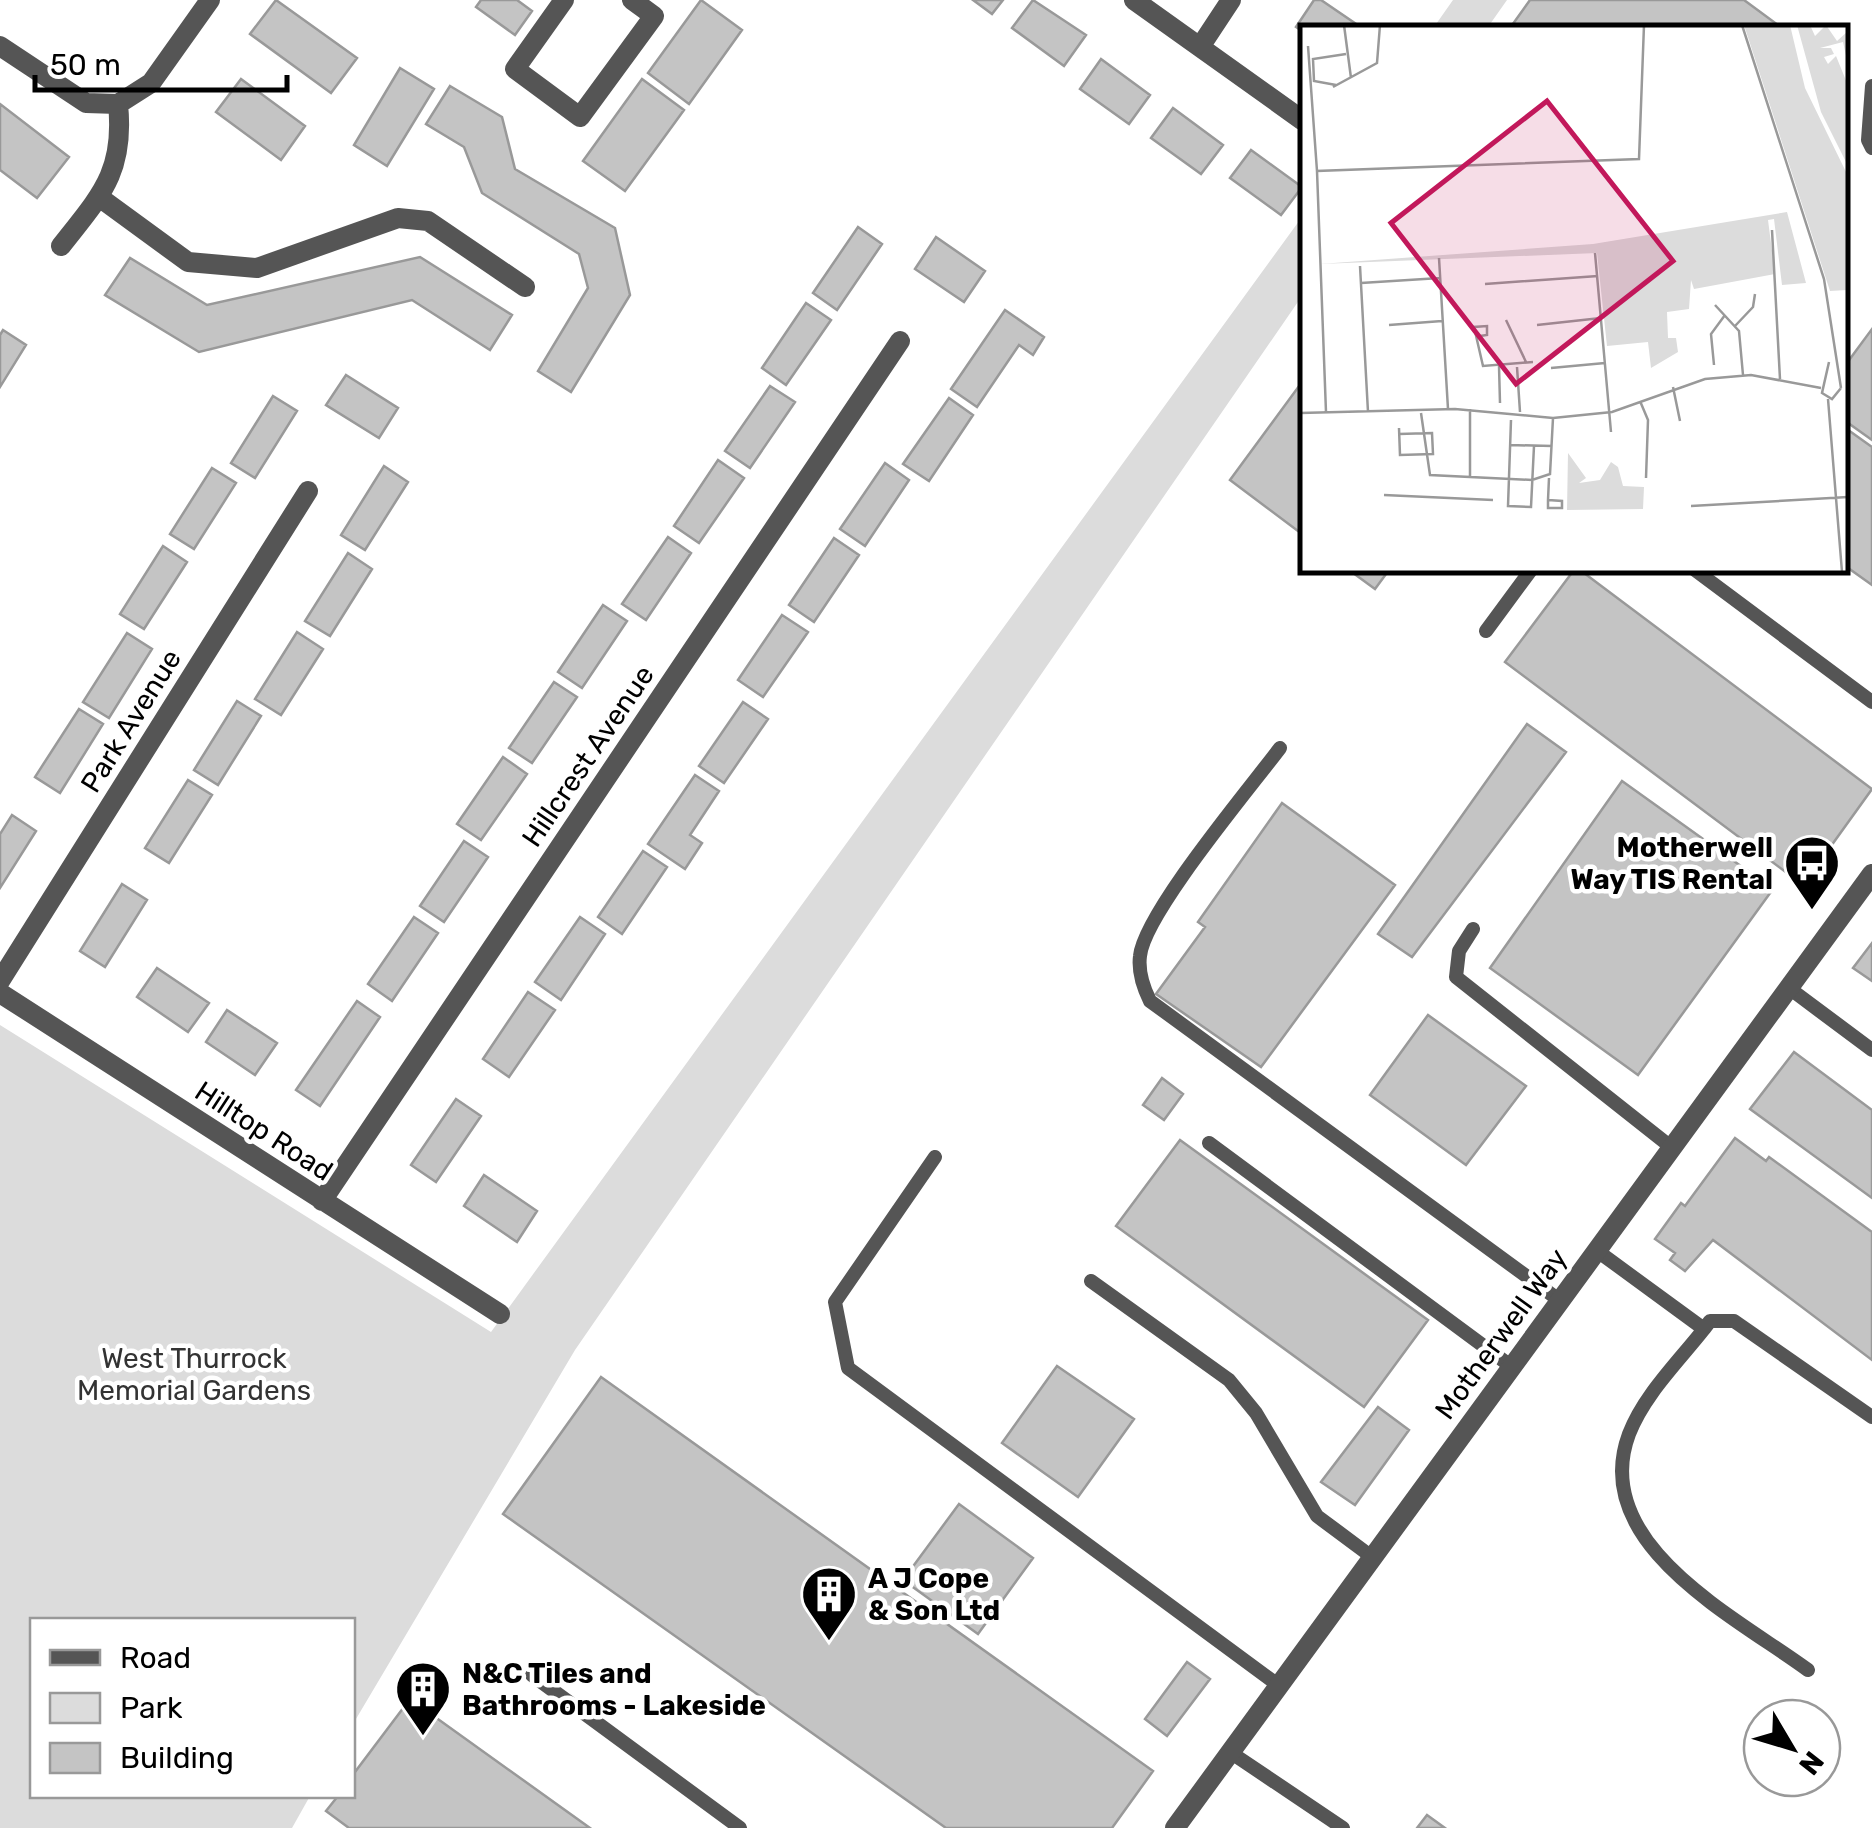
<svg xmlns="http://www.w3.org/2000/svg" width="1872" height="1828" font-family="Rubik,sans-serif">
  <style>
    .green { fill: #dcdcdc }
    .building { fill: #c4c4c4; stroke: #999; stroke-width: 2.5 }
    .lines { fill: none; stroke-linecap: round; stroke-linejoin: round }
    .service { stroke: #555; stroke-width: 14 }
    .minor { stroke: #555; stroke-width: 20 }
    .tertiary { stroke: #555; stroke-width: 20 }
    .labels { text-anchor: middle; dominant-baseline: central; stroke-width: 9; stroke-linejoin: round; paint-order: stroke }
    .street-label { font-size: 28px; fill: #000; stroke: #fff }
    .poi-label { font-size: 28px; font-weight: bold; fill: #000; stroke: #fff; text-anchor: start }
    .park-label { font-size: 28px; fill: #333; stroke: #fff }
    .inset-road { fill: none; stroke: #999; stroke-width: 2.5 }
    .view { fill: #c2185b; fill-opacity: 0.15; stroke: #c2185b; stroke-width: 5 }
    .inset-edge { fill: none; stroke: #000; stroke-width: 5 }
  </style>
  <rect width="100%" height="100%" fill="#fff"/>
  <path class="green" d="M1453 0H1507L1488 27H1434Z
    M1302 217V296L575 1350 353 1724 352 1620H32V1796H310L292 1828H0V1025L491 1332Z"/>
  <path class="building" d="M276 0 357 58 331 93 250 34Z
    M481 0H517L532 11 515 35 476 7Z
    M701 0 742 30 689 104 648 73Z
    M973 0H1003L992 14Z
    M1033 0 1086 35 1064 66 1012 28Z
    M1314 0H1321L1362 28 1302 31 1296 27Z
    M1530 0H1744L1782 28H1510Z
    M1101 59 1150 95 1129 124 1080 89Z
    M400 68 434 89 387 166 354 145Z
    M241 79 305 126 281 160 216 112Z
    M642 79 684 110 625 191 583 161Z
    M450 86 502 117 515 169 615 228 630 295 571 392 538 371 588 288 579 254 482 193 464 147 426 124Z
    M0 104 69 157 37 198 0 170Z
    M1173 108 1223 145 1201 174 1151 138Z
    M1251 150 1302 187 1281 215 1230 178Z
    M858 227 882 244 837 310 813 293Z
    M936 237 985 271 964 302 915 269Z
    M420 257 512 315 490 350 412 300 199 352 105 295 130 258 207 305Z
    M806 303 831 320 786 385 762 368Z
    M1005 310 1044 337 1033 355 1019 345 977 407 951 389Z
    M1872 329V440L1844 420V367Z
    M3 330 26 345 0 387V335Z
    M346 375 398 408 379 438 326 405Z
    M1302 382V534L1230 480Z
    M770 386 795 402 750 468 725 451Z
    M273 396 297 411 255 478 231 463Z
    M949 398 973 415 929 481 903 464Z
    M1844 427 1872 447V585L1844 565Z
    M718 460 744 478 699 543 674 526Z
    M885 463 909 480 865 546 840 529Z
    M384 466 408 482 365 550 341 535Z
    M212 468 236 483 194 549 170 534Z
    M668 537 691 553 646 620 622 604Z
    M834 538 859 555 814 622 789 605Z
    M163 546 187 562 144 629 120 614Z
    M348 553 372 569 330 636 305 621Z
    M1349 570H1389L1375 589Z
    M1574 570H1580L1872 789 1803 885 1505 662Z
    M603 605 627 621 582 688 558 672Z
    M782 615 808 632 763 697 738 680Z
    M297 632 323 649 281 715 255 699Z
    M127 633 152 649 109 718 83 702Z
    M554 682 577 697 532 763 509 748Z
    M237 701 261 716 218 785 194 770Z
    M743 702 768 719 724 783 699 766Z
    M79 709 103 724 60 793 35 777Z
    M1527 724 1566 752 1412 957 1378 934Z
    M503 757 527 774 481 840 457 824Z
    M695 775 719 791 690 835 702 843 685 869 648 844Z
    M188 780 212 795 169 863 145 848Z
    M1622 781 1773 889 1638 1075 1490 968Z
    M1282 803 1395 885 1261 1067 1156 994 1205 927 1198 922Z
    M12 815 36 831 0 888V834Z
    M464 841 488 857 444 922 420 906Z
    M643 851 667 867 622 934 598 917Z
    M122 884 147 900 105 967 80 951Z
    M414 917 438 933 392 1001 368 984Z
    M580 917 605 934 561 1000 535 982Z
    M1872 943V981L1853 968Z
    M157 968 209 1003 188 1032 137 997Z
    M528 992 555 1010 509 1077 483 1059Z
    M357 1001 380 1017 320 1106 296 1090Z
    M227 1010 277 1043 255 1075 206 1042Z
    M1428 1015 1526 1086 1466 1165 1370 1095Z
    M1794 1052 1872 1110V1198L1750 1109Z
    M1162 1078 1183 1094 1164 1120 1143 1105Z
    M456 1099 481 1116 436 1182 411 1165Z
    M1735 1138 1766 1161 1769 1157 1872 1232V1360L1713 1240 1685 1271 1670 1260 1675 1253 1655 1239 1681 1203 1685 1206Z
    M1180 1140 1428 1320 1364 1407 1116 1226Z
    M484 1175 537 1211 517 1242 464 1206Z
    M1057 1366 1134 1419 1078 1497 1002 1443Z
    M601 1377 1153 1771 1112 1828H946L503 1514Z
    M1378 1407 1409 1430 1355 1505 1321 1482Z
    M959 1504 1033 1558 978 1634 903 1580Z
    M1187 1662 1210 1679 1167 1736 1145 1719Z
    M410 1699 590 1828H349L326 1811 338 1796H352V1776Z
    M1427 1815 1445 1828H1417Z"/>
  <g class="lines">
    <path class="service" d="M1872 86 1868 140 1872 148
      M1695 570 1872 702
      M1486 631 1531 570
      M1280 748C1250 788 1144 914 1140 956 1138 972 1143 987 1150 1001L1559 1300
      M1473 929 1459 951 1456 977 1671 1147
      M1789 988 1872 1050
      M1209 1143 1512 1367
      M935 1157 835 1302 848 1368 1278 1685
      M1596 1250 1704 1329C1678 1362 1644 1395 1629 1434 1588 1544 1736 1617 1808 1670
      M1091 1281 1229 1380 1256 1413 1317 1516 1372 1557
      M1704 1329 1710 1321H1734L1872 1417
      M532 1675 740 1828
      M1230 1752 1343 1828"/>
    <path class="minor" d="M564 0 515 69 580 117 654 16 632 0
      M1134 0 1302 120
      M0 46 86 103 118 104
      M1200 47 1231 0
      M118 104 151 83 210 0
      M99 197 188 262 257 268 398 218 428 221 525 287
      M61 246C101 195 125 172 118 104
      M0 981 308 491
      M0 993 500 1314
      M322 1201 900 341"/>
    <path class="tertiary" d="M1175 1828 1872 874"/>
  </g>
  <defs>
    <g id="bus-pin" transform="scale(2.875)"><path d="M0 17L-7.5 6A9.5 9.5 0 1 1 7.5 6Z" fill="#000" stroke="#fff"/><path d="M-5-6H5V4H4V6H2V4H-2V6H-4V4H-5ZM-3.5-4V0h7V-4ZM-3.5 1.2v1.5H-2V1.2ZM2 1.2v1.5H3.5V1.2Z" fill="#fff"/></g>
    <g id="building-pin" transform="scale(2.875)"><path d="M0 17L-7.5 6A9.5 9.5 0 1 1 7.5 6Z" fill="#000" stroke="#fff"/><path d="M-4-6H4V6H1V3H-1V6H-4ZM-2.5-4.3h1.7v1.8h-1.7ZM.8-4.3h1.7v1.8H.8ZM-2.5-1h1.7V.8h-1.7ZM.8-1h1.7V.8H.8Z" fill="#fff"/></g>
  </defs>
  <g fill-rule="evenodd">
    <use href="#bus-pin" x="1812" y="863"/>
    <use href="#building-pin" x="829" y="1594"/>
    <use href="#building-pin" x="423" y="1689"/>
  </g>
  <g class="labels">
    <g class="street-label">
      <text transform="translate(131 721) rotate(-58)">Park Avenue</text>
      <text transform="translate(588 756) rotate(-56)">Hillcrest Avenue</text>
      <text transform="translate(264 1131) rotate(33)">Hilltop Road</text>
      <text transform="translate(1501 1334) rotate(-54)">Motherwell Way</text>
    </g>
    <g class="poi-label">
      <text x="1773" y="847" text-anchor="end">Motherwell<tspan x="1773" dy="32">Way TIS Rental</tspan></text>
      <text x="868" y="1578">A J Cope<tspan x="868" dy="32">&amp; Son Ltd</tspan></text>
      <text x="462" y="1673">N&amp;C Tiles and<tspan x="462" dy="32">Bathrooms - Lakeside</tspan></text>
    </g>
    <g class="park-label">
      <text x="194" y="1358">West Thurrock<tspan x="194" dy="32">Memorial Gardens</tspan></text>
    </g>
  </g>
  <g transform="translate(1300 25)">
    <rect width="548" height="548" fill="#fff"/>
    <path d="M444 0H490L505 63 547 149V265L530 266ZM497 0H510L515 11 526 0 537 16 547 7V35L543 17 520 23H531L534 29 524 32 528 39 536 31 547 58V139L521 87ZM487 187 506 258 482 260 474 194 468 195 475 249 394 264 391 255 389 284 367 287 368 313H376L378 327 351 343 348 317 307 321 297 228 20 239 293 219ZM268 428 286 453 279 458 300 455 311 437 318 442 323 461 344 462 343 484 267 485Z" fill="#dcdcdc"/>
    <path class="inset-road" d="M44 0 51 53M442 0 524 254 541 363M8 21 17 146M36 60 14 56 13 34 46 29M33 62 77 38 80 0M472 205 480 354M295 228 311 407M139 233 148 384M60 241 68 387M61 258 140 253M185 259 298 251M415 280 439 306 443 350M206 295 226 337M89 300 142 296M237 300 301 293M435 301 453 282 455 269M180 311 187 310V301L174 302 183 341 233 337M529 337 522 368 532 374 541 363M414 340 411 309 425 290M199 341 200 378M217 342 220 387M251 343 305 338M373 362 380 396M528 374 542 547M340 376 348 395 346 453M26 387 17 146 339 134 344 0M0 388 155 384 253 393 312 387 405 354 451 350 521 363M121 388 130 450 232 455 250 449 253 393M211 395 208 481 231 482 234 421M99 403 100 430 133 429 132 408 99 409M210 420 252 421M170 453V384M84 470 193 475M248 475 262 476V483H248V475L249 453M391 481 548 472"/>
    <path class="view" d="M247 76 373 236 216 359 91 198Z"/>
    <rect width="548" height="548" class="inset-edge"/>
  </g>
  <rect x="30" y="1618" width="325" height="180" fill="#ffffff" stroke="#999999" stroke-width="2.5"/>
  <rect x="50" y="1650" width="50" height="15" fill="#555555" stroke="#999999" stroke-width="2.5"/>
  <text x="120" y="1668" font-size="30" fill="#000000">Road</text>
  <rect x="50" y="1693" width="50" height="30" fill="#dcdcdc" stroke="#999999" stroke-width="2.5"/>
  <text x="120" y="1718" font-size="30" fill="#000000">Park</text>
  <rect x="50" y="1743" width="50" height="30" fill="#c4c4c4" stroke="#999999" stroke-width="2.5"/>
  <text x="120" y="1768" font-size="30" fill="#000000">Building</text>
  <g transform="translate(1792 1748) rotate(128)"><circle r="48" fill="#ffffff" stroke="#999999" stroke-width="2.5"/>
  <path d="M0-8L18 38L0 25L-18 38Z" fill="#000000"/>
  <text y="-15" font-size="28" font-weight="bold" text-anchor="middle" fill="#000000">N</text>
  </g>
  <path d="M35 75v15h252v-15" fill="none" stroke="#000000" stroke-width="5"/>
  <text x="50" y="75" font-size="30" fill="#000000" stroke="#ffffff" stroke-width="8" paint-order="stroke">50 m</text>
</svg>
